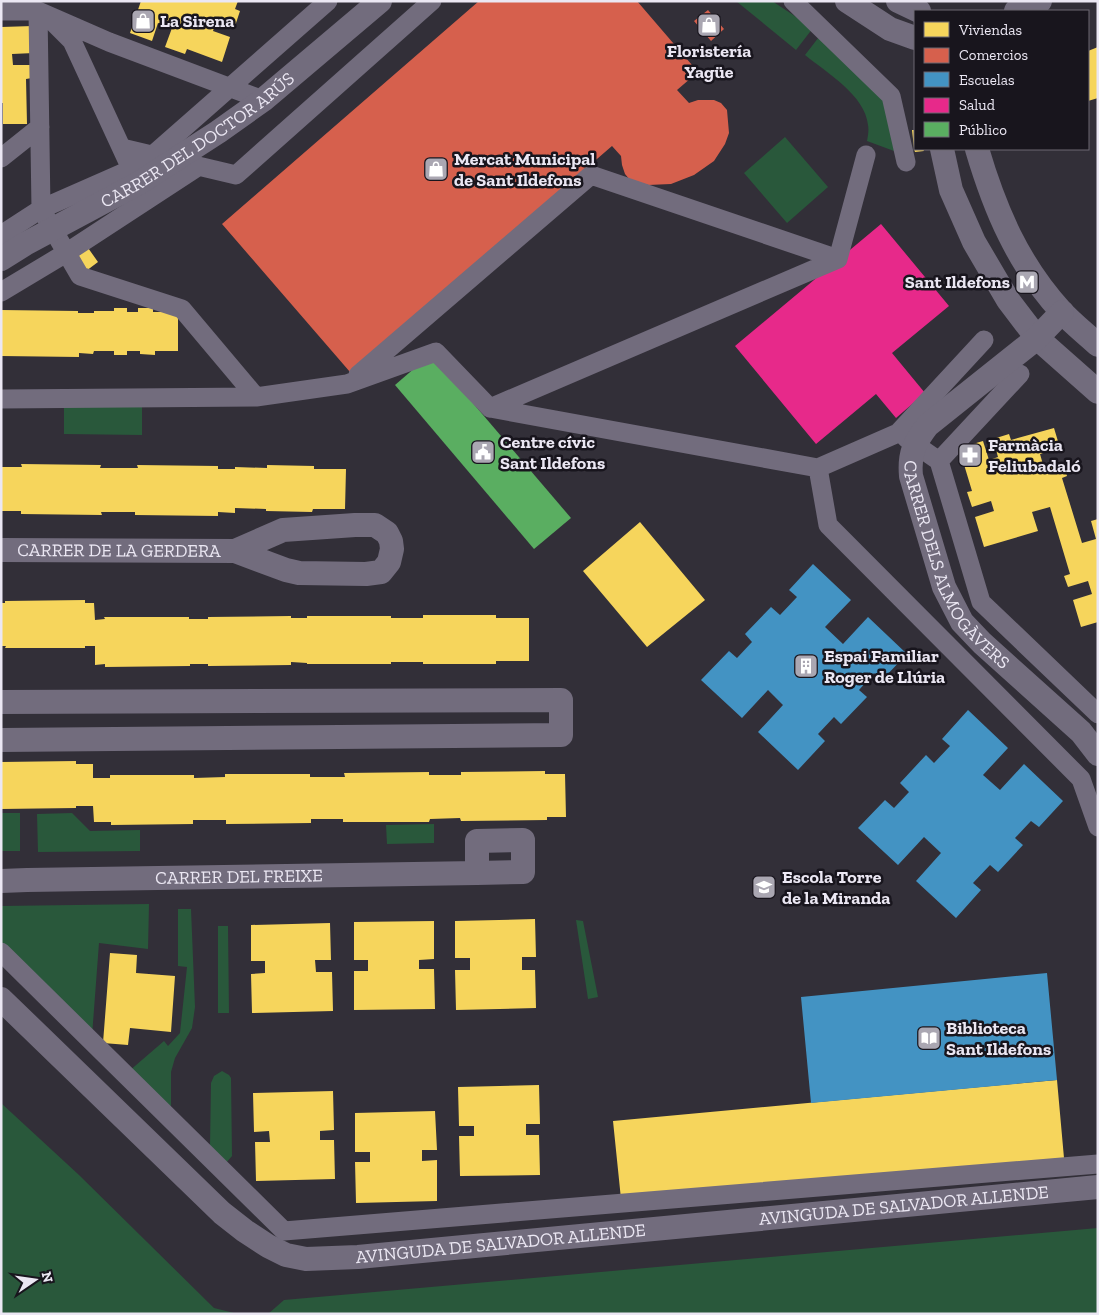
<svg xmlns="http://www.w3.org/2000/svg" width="1099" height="1315" font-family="'Zilla Slab',serif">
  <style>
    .green { fill: #29583b }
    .homes { fill: #f6d55c }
    .shops { fill: #d6604d }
    .schools { fill: #4393c3 }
    .health { fill: #e7298a }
    .public { fill: #5aae61 }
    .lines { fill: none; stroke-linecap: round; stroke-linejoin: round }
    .pedestrian { stroke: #726c7d; stroke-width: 19 }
    .minor { stroke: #726c7d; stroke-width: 24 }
    .labels { text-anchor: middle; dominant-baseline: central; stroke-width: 5; stroke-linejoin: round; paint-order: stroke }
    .poi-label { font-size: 18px; font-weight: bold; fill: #ebe7f3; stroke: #18151d; text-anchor: start }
    .street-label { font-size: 18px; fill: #ebe7f3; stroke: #18151d }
  </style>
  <rect width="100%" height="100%" fill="#322f38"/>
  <path class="green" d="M736 1H772L813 28 796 50Z
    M822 33 875 76 895 134 894 151 867 141C868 136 869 130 868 125 865 95 827 73 805 55Z
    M785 137 828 187 787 223 744 173Z
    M64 403 142 404V435L64 434Z
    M1 813H20V851H1Z
    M72 813 90 831 140 830V851L38 852 37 814Z
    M434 824V843L387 844 386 825Z
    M149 904 148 949 99 943 92 1036 1 948V906Z
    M178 909H191L195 1007 192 1028 175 1058 171 1072V1105L168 1111 128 1072 164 1041 168 1046 180 1033 187 967 178 966Z
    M576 920 583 921 598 997 588 999Z
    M218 926H228L229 1013H218Z
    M222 1071 229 1075 231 1078 232 1156 226 1163 210 1147 211 1083 214 1076Z
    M1 1103 79 1175 214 1308 238 1314H1Z
    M1098 1228V1314H268L284 1300Z"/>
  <path class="homes" d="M141 1H238L235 9 240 11 235 26 217 19 213 31 230 37 222 62 187 49 185 54 165 47 172 28 158 23 152 41 130 33Z
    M33 26 34 53 12 54 13 65H32V78L26 79 27 124H3V103H1V27Z
    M1098 47V98L1088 101V51Z
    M912 130H915V148H914Z
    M914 149H923L924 151 915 152Z
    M86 245 98 262 86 271 74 254Z
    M114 308H127V312H138V308H153V312H178V351H155V355L140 354V351H127V355H114V351H94L93 354 79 353V357L1 356V310L78 311V313H94V311H114Z
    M1054 428 1060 448 1040 454 1044 468 1063 462 1067 476 1062 478 1082 543 1096 539 1091 521 1098 519V622L1081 627 1073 600 1092 594 1088 581 1068 587 1064 576 1070 574 1050 507 1032 512 1038 531 984 547 975 517 994 511 991 501 972 507 967 492 972 491 959 448 983 441 989 460 998 457 993 439 1009 434 1011 440Z
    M21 464 101 465 100 468H138L137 465 218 466V469H235V467L267 468V465L314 466V469H346L345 509H313L312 512 266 511V509L235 508V513L218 512V516L135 515V512H101L102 515 21 514V511H1V467H22Z
    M640 522 705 600 647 647 583 571Z
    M85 600V603H94L95 620 105 619 104 617H189V619H208V617L291 616V618H307V616H391V618H423V615H496V618H529V661H496V664H423V662H391V664H307V663L291 662V665L208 666V664H190V666L105 667V664L95 665V646H85V648H5L6 646H1V603H5V601Z
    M76 761V764H93V778H110V775H194V778L225 777V774H310V777H345L344 773 429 772V775H461V772L545 771V774H565L566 817H547V820L461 821 460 818 430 819 429 822H343V819H311V823L226 824V820H193V824L111 825V822H94L93 806H76V808L1 809V762Z
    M535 919 536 957H522V970H535L536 1008 456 1010 455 970H470V958H455V921Z
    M434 921V959L419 960V969H434L435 1009 354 1010V971H368V960H354V922Z
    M330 923 331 960H315L316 972H332L333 1011 252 1013 251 974 265 973V961H251V925Z
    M110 953 137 955 136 973 175 976 171 1032 130 1028 128 1045 103 1043Z
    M1057 1080 1064 1158 621 1199 613 1121Z
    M539 1085 540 1124H526V1135H539L540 1175 460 1176 459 1136H474V1126H459L458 1087Z
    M333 1091 334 1130 320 1131V1140H334L335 1179 256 1181 255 1142H270L269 1131 254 1132 253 1093Z
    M435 1111 437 1150H422V1161L437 1160V1201L356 1203 355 1162H370V1152H355V1113Z"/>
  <path class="shops" d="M479 1H637L698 72 677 90 689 103 698 100H714L721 103 727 110 729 133 725 144 714 161 694 175 671 184 648 185 630 180 625 174 622 165 621 156 612 146 350 372 222 224Z
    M708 10 724 29 711 41 694 21Z"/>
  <path class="schools" d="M813 564 851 600 825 627 843 644 868 617 907 654 882 680 874 673 859 690 867 697 841 724 834 717 818 734 825 741 798 770 758 732 783 705 768 690 742 718 701 680 729 651 737 658 752 642 745 634 771 607 780 615 797 597 789 590Z
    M968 710 1008 748 983 775 1000 790 1024 764 1063 801 1039 827 1031 821 1015 838 1023 845 998 872 990 865 973 883 981 890 956 918 916 881 941 853 924 837 898 865 858 828 885 800 894 808 909 792 900 783 926 755 934 763 950 746 942 739Z
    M1047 973 1057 1080 811 1103 801 997Z"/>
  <path class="health" d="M881 224 949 306 892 353 925 393 896 418 876 394 816 444 735 346Z"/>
  <path class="public" d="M431 354 571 518 534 549 395 385Z"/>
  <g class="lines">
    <path class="pedestrian" d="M793 1 891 96 906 162
      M1 11H38L109 42 263 100
      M38 11 41 209 80 276 182 309 256 397 347 384 436 352 490 408 838 259 866 155
      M55 24 72 41 127 160
      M122 148 236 175 432 1
      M1 158 40 127
      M1 235 41 209 132 169 153 155 328 1
      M1 292 66 253 199 166
      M358 375 591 175 838 259
      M1 399 256 397
      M490 408 818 468 898 433 984 340
      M906 438 939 461 1020 374
      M939 461 981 602 1098 714
      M818 468 828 525 1081 779 1098 827
      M1 952 284 1231 1098 1164"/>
    <g class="minor">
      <path d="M847 1 890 29 915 38"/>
      <path d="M898 1 919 11"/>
      <path d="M1016 11 1040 1"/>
      <path d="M942 149 951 190 974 242 1008 300 1037 338 1098 392"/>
      <path d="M977 149C995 210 1018 264 1061 311 1072 323 1086 334 1098 345"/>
      <path id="s1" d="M1 259 25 244 139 183 218 132 263 100 380 1"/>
      <path id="s2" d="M1062 312 1037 338 928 425C914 443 909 454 911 476L944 587 962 622 982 643 1081 732 1098 754"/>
      <path id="s3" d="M1 550 235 551 286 570 299 573 366 574 381 572 389 562 392 549 391 541 387 533 375 525H355L283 530 235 551"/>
      <path d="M1 702 561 700V735L1 740"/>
      <path id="s4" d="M1 881 27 880 477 873 523 872V840L477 841V873"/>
      <path id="s5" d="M1 999 222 1213 245 1231 268 1246 286 1255 306 1259 358 1257 1098 1187"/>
    </g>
  </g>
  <defs>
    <g id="shop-square" transform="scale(1.25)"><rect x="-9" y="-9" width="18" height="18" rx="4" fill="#aaa7b2" stroke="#18151d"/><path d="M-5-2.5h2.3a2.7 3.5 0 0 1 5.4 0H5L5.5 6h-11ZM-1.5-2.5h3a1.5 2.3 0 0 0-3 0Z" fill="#fff"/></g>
    <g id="metro-square" transform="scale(1.25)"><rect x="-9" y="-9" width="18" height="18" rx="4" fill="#aaa7b2" stroke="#18151d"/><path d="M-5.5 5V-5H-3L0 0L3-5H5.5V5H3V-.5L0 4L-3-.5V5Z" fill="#fff"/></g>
    <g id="civic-square" transform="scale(1.25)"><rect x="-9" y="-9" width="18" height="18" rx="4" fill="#aaa7b2" stroke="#18151d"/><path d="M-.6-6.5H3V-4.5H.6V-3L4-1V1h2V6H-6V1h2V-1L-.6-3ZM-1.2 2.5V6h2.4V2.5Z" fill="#fff"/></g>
    <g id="pharmacy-square" transform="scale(1.25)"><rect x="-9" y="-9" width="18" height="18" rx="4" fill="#aaa7b2" stroke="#18151d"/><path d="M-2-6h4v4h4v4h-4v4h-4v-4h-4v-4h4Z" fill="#fff"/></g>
    <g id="building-square" transform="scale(1.25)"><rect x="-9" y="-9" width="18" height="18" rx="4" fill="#aaa7b2" stroke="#18151d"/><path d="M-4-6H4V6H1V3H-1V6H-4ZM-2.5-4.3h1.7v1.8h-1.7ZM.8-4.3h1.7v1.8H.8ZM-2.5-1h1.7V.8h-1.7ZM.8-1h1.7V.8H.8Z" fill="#fff"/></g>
    <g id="school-square" transform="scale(1.25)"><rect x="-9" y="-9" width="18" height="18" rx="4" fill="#aaa7b2" stroke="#18151d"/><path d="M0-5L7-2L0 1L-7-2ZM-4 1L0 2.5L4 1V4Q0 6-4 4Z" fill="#fff"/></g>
    <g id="library-square" transform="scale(1.25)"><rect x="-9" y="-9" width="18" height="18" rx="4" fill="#aaa7b2" stroke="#18151d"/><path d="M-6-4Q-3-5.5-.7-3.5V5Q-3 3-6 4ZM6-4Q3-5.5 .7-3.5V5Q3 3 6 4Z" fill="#fff"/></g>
  </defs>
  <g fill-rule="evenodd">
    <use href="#shop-square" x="143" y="21"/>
    <use href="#shop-square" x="709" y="25"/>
    <use href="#shop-square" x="436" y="169"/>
    <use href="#metro-square" x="1027" y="282"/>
    <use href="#civic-square" x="483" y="452"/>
    <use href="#pharmacy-square" x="970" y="455"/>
    <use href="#building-square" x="806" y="666"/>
    <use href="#school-square" x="764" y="887"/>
    <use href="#library-square" x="929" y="1038"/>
  </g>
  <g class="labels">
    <g class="poi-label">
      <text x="160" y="21">La Sirena</text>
      <text x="709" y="51" text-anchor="middle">Floristería<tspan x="709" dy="21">Yagüe</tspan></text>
      <text x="454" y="159">Mercat Municipal<tspan x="454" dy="21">de Sant Ildefons</tspan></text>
      <text x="1010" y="282" text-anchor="end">Sant Ildefons</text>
      <text x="500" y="442">Centre cívic<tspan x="500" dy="21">Sant Ildefons</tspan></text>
      <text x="988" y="445">Farmàcia<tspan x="988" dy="21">Feliubadaló</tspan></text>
      <text x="824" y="656">Espai Familiar<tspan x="824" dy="21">Roger de Llúria</tspan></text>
      <text x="782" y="877">Escola Torre<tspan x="782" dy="21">de la Miranda</tspan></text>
      <text x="946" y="1028">Biblioteca<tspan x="946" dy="21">Sant Ildefons</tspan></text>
    </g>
    <g class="street-label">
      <text stroke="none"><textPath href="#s1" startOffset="230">CARRER DEL DOCTOR ARÚS</textPath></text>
      <text stroke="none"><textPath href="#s3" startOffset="118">CARRER DE LA GERDERA</textPath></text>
      <text stroke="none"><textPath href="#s2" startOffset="332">CARRER DELS ALMOGÀVERS</textPath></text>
      <text stroke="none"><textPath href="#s4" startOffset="238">CARRER DEL FREIXE</textPath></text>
      <text stroke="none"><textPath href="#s5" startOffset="1005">AVINGUDA DE SALVADOR ALLENDE</textPath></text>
      <text stroke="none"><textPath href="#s5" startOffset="600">AVINGUDA DE SALVADOR ALLENDE</textPath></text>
    </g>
  </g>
  <rect width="1099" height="1315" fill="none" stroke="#ebe7f3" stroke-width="5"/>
  <rect x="914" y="10" width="175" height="140" fill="#18151d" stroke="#6c6973"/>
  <rect x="924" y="22" width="25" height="15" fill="#f6d55c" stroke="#6c6973"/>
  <text x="959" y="35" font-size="15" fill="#ebe7f3">Viviendas</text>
  <rect x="924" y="48" width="25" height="15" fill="#d6604d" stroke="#6c6973"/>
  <text x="959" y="60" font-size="15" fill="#ebe7f3">Comercios</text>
  <rect x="924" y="72" width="25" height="15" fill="#4393c3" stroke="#6c6973"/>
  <text x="959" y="85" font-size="15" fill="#ebe7f3">Escuelas</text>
  <rect x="924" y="98" width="25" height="15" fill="#e7298a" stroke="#6c6973"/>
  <text x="959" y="110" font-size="15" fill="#ebe7f3">Salud</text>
  <rect x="924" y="122" width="25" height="15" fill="#5aae61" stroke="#6c6973"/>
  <text x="959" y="135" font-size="15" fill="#ebe7f3">Público</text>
  <g transform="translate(35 1280) rotate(77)" stroke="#18151d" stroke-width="4" paint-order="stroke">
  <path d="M0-4L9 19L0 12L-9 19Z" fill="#ebe7f3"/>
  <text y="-8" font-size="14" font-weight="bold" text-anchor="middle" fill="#ebe7f3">N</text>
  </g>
</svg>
